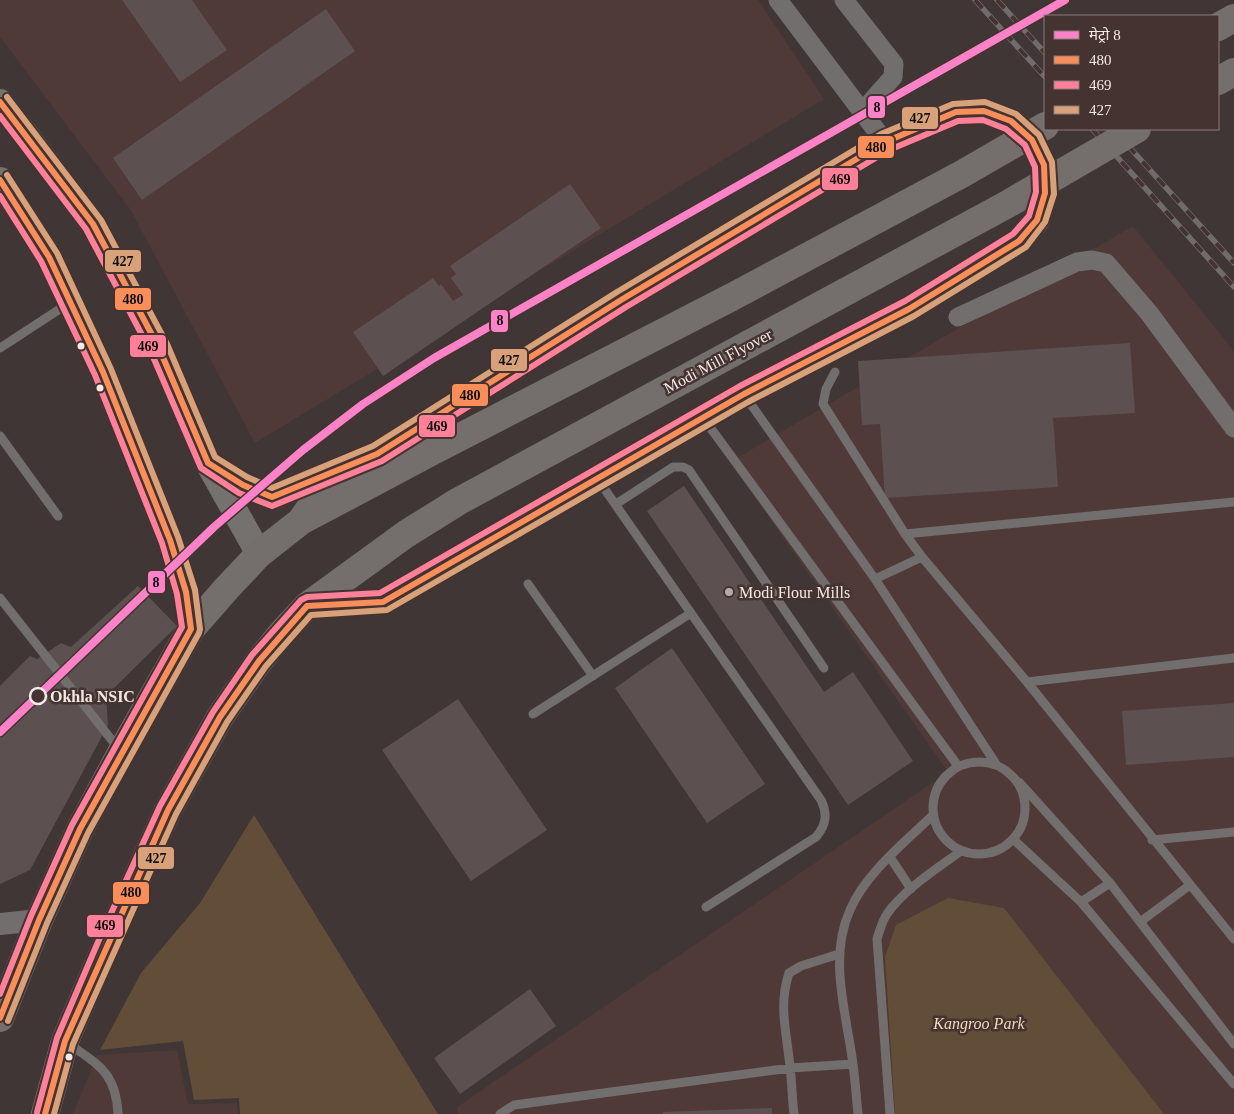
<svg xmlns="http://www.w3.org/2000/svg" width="1234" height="1114" font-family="'Times New Roman','Noto Sans Devanagari',serif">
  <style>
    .built { fill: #4f3a37 }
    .green { fill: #614d38 }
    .building { fill: #5d5051 }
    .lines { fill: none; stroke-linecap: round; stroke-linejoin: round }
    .service { stroke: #726e6d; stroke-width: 9 }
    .minor { stroke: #726e6d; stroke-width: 19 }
    .tertiary { stroke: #726e6d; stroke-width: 22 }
    .secondary { stroke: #75716f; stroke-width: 26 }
    .primary { stroke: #746e6c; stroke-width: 28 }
    .rail-casing { stroke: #716c6b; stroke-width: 5.5 }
    .rail { stroke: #443330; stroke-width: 4; stroke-dasharray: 11; stroke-linecap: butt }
    .primary-bridge { stroke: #746e6c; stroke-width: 28 }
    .bus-1-casing { stroke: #443330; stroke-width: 10 }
    .bus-2-casing { stroke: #443330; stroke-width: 10 }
    .bus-3-casing { stroke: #443330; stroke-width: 10 }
    .bus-1 { stroke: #fa8e5a; stroke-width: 6 }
    .bus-2 { stroke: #ff8098; stroke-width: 6 }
    .bus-3 { stroke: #d9a179; stroke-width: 6 }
    .metro-1-casing { stroke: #443330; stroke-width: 11 }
    .metro-1 { stroke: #fc82c8; stroke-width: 8 }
    .bus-dot { fill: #f4e9e7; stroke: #443330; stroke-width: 2 }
    .poi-dot { fill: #b5aaa9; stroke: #443330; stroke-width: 2 }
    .stop-dot { fill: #443330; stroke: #f4e9e7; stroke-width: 2.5 }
    .labels { text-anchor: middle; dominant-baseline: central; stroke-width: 5; stroke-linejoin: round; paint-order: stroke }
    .street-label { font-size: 16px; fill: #f4e9e7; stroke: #443330 }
    .poi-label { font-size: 16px; fill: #f4e9e7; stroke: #443330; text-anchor: start }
    .stop-label { font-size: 16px; font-weight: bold; fill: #f4e9e7; stroke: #443330; text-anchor: start }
    .park-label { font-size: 16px; font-style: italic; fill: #f7d8b6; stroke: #443330 }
    .line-badge { stroke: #443330; stroke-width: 2 }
    .pale-badge-label { font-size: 14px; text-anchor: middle; font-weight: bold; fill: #111 }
  </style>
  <rect width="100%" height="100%" fill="#3f3635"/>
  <path class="built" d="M0 0H758L824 99 255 443 130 209 0 37Z
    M1133 226 1234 351V1114H458L457 1107 948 772 730 462Z
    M177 1050 188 1104 237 1103 238 1114H73L97 1055Z"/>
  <path class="green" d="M254 815 438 1114H240L239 1098 194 1100 183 1041 100 1050 141 973 200 903Z
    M948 898 1004 908 1164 1114H895L885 957 896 925Z"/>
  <path class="building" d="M122 0H192L227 50 180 82Z
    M326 9 355 51 142 200 113 158Z
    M570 184 601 228 383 376 353 332 433 278 439 286 441 284 453 301 463 295 451 278 456 274 450 266Z
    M1130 343 1135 413 1053 418 1058 487 885 498 880 424 862 425 858 361Z
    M684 486 824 692 853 672 913 761 848 805 647 511Z
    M138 586 177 626 106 696 108 725 30 870 0 884V686L30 656 37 659 61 643 71 647Z
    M672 648 765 784 707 823 615 688Z
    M458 699 547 830 471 881 382 750Z
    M1234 703V757L1126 765 1122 711Z
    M530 989 556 1026 460 1094 434 1058Z
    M772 1108V1114H663V1112Z"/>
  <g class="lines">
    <path class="service" d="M0 348 69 303
      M835 372 826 389 823 404 905 534 922 557 1027 682 1234 939
      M745 396 875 579 996 764
      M704 419 958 766
      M0 436 58 516
      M599 481 821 800C828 815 826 825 816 837L706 907
      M616 504 673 467H683L689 470 824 668
      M905 534 1234 502
      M875 579 922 557
      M528 584 593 676
      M0 598 118 748
      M1027 682 1234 658
      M533 714 691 613
      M933 808a46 46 0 1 1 92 0a46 46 0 1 1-92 0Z
      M1019 782 1110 883 1234 1044
      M1014 840 1081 902 1234 1084
      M1152 840 1234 832
      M890 857 911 889
      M1081 902 1110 883
      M1140 922 1190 885
      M68 1043C98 1065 116 1072 118 1114
      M500 1114 514 1105 790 1068 853 1064
      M794 1114C792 1098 792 1082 790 1067 787 1033 778 1007 789 973L801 966 839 954
      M858 1114C856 1095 855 1076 852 1057 845 1009 829 956 850 910 866 873 905 842 933 815
      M890 1114 877 939C880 930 882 921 887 914 903 890 938 868 961 851"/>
    <path class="minor" d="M778 0 885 142
      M844 0 894 64 893 77 862 112
      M958 317 1077 262 1092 260 1106 263 1149 313 1234 428"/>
    <path class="tertiary" d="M0 924 39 920"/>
    <path class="secondary" d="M0 102 27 136 93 224 159 348 208 463 259 554
      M0 180 49 257 103 372 170 540 186 592 191 629
      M208 463 243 485 272 497 377 454 621 300 885 142 956 112 984 111 1011 121 1032 140 1044 165 1045 193 1037 220 1019 241 909 309 744 394 383 602 307 606"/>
    <path class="primary" d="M1218 27 1234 18
      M1218 81 1234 72
      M303 518 335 472
      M0 1018 39 920 80 829 121 753 191 629 227 588 259 554 301 521 433 451 730 298
      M45 1114 65 1041 106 946 168 810 220 717 259 661 282 633 307 606 406 534 459 501 749 344"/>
    <g class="rail-casing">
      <path id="rail" d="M975 0 1045 77
        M997 0 1045 53
        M1092 129 1234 287
        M1113 129 1234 263"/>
    </g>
    <use href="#rail" class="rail"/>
    <path class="primary-bridge" d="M730 298 962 174 1045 126
      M749 344 1006 205 1137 129"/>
    <g class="bus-1-casing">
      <path id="bus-1" d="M0 102 93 224 159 348 208 463 243 485 272 497 377 454 621 300 885 142 956 112 984 111 1011 121 1032 140 1044 165 1045 193 1037 220 1019 241 909 309 744 394 383 602 307 606 259 661 220 717 168 810 65 1041 45 1114
        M0 180 49 257 103 372 170 540 186 592 191 629 80 829 39 920 0 1018"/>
    </g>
    <g class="bus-2-casing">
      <path id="bus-2" d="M0 116 86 229 151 352 201 468 239 493 272 506 382 461 626 307 889 150 958 121 983 120 1006 129 1025 145 1035 167 1036 192 1029 216 1013 234 905 301 740 386 380 593 307 597 301 600 252 655 213 712 160 806 98 942 57 1038 37 1112
        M0 196 41 261 95 375 162 543 177 594 182 627 72 825 31 916 0 994"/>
    </g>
    <g class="bus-3-casing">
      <path id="bus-3" d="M7 97 101 220 167 344 215 457 247 477 272 488 373 446 617 292 881 134 953 104 985 102 1016 114 1039 135 1052 162 1054 194 1045 222 1026 247 914 316 748 402 387 610 311 615 266 666 227 722 176 814 73 1044 54 1114
        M7 175 57 253 111 369 178 537 195 590 200 629 199 633 88 833 47 923 8 1021"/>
    </g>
    <use href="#bus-1" class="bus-1"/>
    <use href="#bus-2" class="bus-2"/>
    <use href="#bus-3" class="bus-3"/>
    <g class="metro-1-casing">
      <path id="metro-1" d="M0 732 214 527 303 450 363 404 434 358 1065 0"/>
    </g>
    <use href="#metro-1" class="metro-1"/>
  </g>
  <g class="bus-dot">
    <circle cx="81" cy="346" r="4.5"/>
    <circle cx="100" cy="388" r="4.5"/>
    <circle cx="69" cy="1057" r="4.5"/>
  </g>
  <circle class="poi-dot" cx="729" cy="592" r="5"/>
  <circle class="stop-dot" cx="38" cy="696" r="8"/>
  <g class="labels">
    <g class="street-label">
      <text transform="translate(718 361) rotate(-28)">Modi Mill Flyover</text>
    </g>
    <g class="poi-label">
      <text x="739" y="592">Modi Flour Mills</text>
    </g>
    <g class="stop-label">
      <text x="50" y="696">Okhla NSIC</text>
    </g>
    <g class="park-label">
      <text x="979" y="1023">Kangroo Park</text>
    </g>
  </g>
  <g class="line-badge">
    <rect x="867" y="95" width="19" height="24" rx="5" fill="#fc82c8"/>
    <rect x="901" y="106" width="38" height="24" rx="5" fill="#d9a179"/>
    <rect x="857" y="135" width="38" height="24" rx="5" fill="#fa8e5a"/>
    <rect x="821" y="167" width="38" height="24" rx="5" fill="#ff8098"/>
    <rect x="104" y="249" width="38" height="24" rx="5" fill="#d9a179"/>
    <rect x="114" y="287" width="38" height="24" rx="5" fill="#fa8e5a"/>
    <rect x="490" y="309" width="19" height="24" rx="5" fill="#fc82c8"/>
    <rect x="129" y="334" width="38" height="24" rx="5" fill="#ff8098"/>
    <rect x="490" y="348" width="38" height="24" rx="5" fill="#d9a179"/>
    <rect x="451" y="383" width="38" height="24" rx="5" fill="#fa8e5a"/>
    <rect x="418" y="414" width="38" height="24" rx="5" fill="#ff8098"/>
    <rect x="147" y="570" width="19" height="24" rx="5" fill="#fc82c8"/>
    <rect x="137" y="846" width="38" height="24" rx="5" fill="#d9a179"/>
    <rect x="112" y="881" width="38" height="24" rx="5" fill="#fa8e5a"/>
    <rect x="86" y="914" width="38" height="24" rx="5" fill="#ff8098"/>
  </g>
  <g class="pale-badge-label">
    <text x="877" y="112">8</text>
    <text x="920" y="123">427</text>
    <text x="876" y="152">480</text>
    <text x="840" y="184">469</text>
    <text x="123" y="266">427</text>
    <text x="133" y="304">480</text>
    <text x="500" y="325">8</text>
    <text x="148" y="351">469</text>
    <text x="509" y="365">427</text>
    <text x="470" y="400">480</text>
    <text x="437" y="431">469</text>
    <text x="156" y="587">8</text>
    <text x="156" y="863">427</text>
    <text x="131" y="897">480</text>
    <text x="105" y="930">469</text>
  </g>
  <rect x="1044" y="15" width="175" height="115" fill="#443330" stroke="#8a7c79"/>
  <rect x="1054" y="31" width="25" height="8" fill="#fc82c8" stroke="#8a7c79"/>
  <text x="1089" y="40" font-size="15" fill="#f4e9e7">मेट्रो 8</text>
  <rect x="1054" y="56" width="25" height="8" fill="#fa8e5a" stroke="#8a7c79"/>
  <text x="1089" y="65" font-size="15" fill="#f4e9e7">480</text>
  <rect x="1054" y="81" width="25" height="8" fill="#ff8098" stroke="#8a7c79"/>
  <text x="1089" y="90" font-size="15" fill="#f4e9e7">469</text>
  <rect x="1054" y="106" width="25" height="8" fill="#d9a179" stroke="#8a7c79"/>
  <text x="1089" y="115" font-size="15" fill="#f4e9e7">427</text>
</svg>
